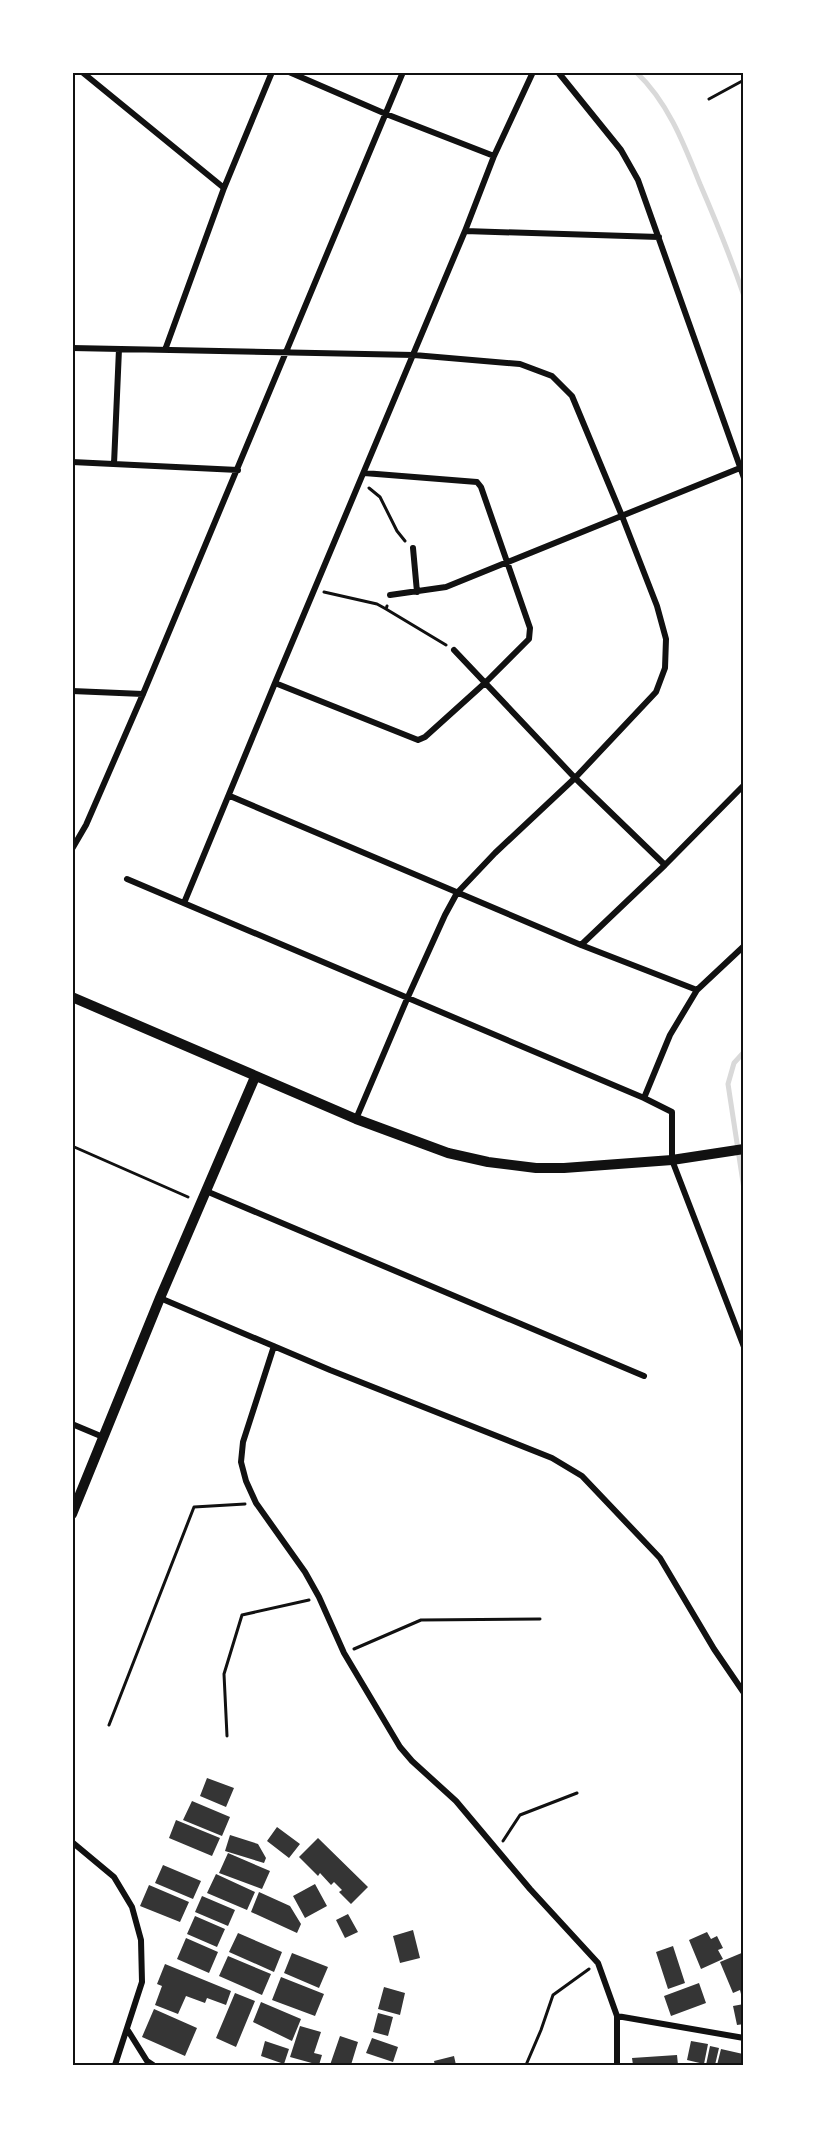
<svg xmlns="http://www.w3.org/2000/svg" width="816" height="2137" font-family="'Exo 2',sans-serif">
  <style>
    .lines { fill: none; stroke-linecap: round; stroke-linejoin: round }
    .stream { stroke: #d9d9d9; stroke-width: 5 }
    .building { fill: #353535 }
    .path { stroke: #111; stroke-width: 3 }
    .minor { stroke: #111; stroke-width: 6 }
    .tertiary { stroke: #111; stroke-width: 10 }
    .neatline { fill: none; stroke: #111; stroke-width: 2 }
  </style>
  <rect width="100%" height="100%" fill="#fff"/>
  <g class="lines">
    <path class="stream" d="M636 72C668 102 684 144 700 184 716 221 731 258 744 296
      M744 1052 734 1063 728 1084 744 1189"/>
  </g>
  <path class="building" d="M207 1778 234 1788 226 1807 200 1796Z
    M192 1801 230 1817 222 1836 183 1820Z
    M176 1820 220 1838 212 1856 169 1838Z
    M277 1827 300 1844 289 1858 267 1841Z
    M230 1835 258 1844 266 1858 264 1863 225 1851Z
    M318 1838 368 1887 351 1904 339 1892 342 1890 334 1882 331 1885 320 1873 318 1876 299 1857Z
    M228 1853 270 1871 262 1889 219 1873Z
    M163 1865 201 1881 193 1899 155 1883Z
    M216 1874 255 1892 247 1910 207 1893Z
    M315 1884 327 1906 305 1918 293 1896Z
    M149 1885 189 1902 180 1922 140 1906Z
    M259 1892 290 1906 301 1924 297 1933 251 1912Z
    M202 1896 235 1910 228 1926 195 1912Z
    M348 1914 358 1932 345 1938 336 1920Z
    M195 1916 225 1929 217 1947 187 1934Z
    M413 1930 420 1958 400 1963 393 1936Z
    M707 1932 711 1939 717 1936 723 1948 718 1950 723 1959 701 1969 689 1940Z
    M238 1933 282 1952 274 1972 229 1952Z
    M186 1938 218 1952 209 1973 177 1959Z
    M673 1946 685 1983 668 1989 656 1952Z
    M744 1952V1993L741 1994 740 1990 733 1993 720 1962Z
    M292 1953 328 1967 319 1988 284 1973Z
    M228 1956 271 1974 262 1995 219 1976Z
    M165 1964 231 1991 226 2005 207 1998 205 2003 186 1996 178 2014 155 2005 162 1986 157 1984Z
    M281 1977 324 1994 315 2016 272 2000Z
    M699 1983 706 2003 671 2016 664 1996Z
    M384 1987 405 1993 400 2015 378 2009Z
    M235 1993 255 2001 236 2047 216 2038Z
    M261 2002 301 2019 292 2041 253 2022Z
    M744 2004V2024L737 2025 733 2006Z
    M154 2009 197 2028 185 2056 142 2037Z
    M378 2013 393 2017 388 2036 373 2032Z
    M300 2026 321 2032 314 2053 322 2055 319 2065 290 2057Z
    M340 2036 358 2042 351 2065H330Z
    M372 2038 398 2047 393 2062 366 2053Z
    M265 2041 289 2049 284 2064 261 2056Z
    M691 2041 708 2044 704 2064 687 2060Z
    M710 2046 719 2048 715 2065H706Z
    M721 2049 743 2054 741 2065H717Z
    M677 2055 678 2065H633L632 2058Z
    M454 2056 456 2065H435L434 2061Z"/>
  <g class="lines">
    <path class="path" d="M709 99 744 80
      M369 488 380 497 397 531 405 541
      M324 592 377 604 386 609 387 606
      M386 609 446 645
      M72 1146 188 1197
      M354 1649 421 1620 540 1619
      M109 1725 194 1507 245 1504
      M227 1736 224 1674 242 1615 309 1600
      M503 1841 520 1815 577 1793
      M526 2065 541 2030 553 1995 589 1969"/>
    <path class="minor" d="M82 72 224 188
      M289 72 386 114 494 156
      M558 72 621 150 638 180 744 478
      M465 231 659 237
      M72 348 414 355 520 364 552 376 572 396 622 516 657 606 666 639 665 668 656 692 575 778 495 853 457 893 445 915 407 999 356 1119
      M165 350 224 188 272 72
      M72 462 238 470
      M114 464 119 349
      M413 548 417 592
      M390 595 446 587 740 468
      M454 650 575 778 665 865
      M275 683 418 740 425 737 486 682 529 639 530 628 481 487 477 482 364 473
      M72 691 143 694
      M230 796 581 945 697 990
      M72 849 86 825 143 694 403 72
      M127 879 644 1098 672 1112V1160L744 1347
      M184 903 275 683 465 231 494 156 533 72
      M581 945 665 865 744 785
      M644 1098 670 1035 697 990 744 946
      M206 1191 644 1376
      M160 1298 330 1370 552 1458 582 1476 660 1558 714 1649 744 1693
      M274 1346 243 1442 241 1462 246 1481 256 1503 305 1572 319 1597 344 1653 400 1747 412 1761 456 1801 530 1889 598 1963 617 2016V2065
      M72 1424 103 1437
      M72 1842 114 1877 132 1907 141 1940 142 1982 115 2065
      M617 2016 744 2038
      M127 2029 147 2061 153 2065"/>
    <path class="tertiary" d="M72 997 356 1119 448 1153 488 1162 536 1168H564L672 1160 744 1149
      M72 1514 160 1298 255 1077"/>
  </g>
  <rect width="816" height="2137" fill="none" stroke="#ffffff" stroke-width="147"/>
  <rect x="74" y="74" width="668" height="1990" class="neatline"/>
</svg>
